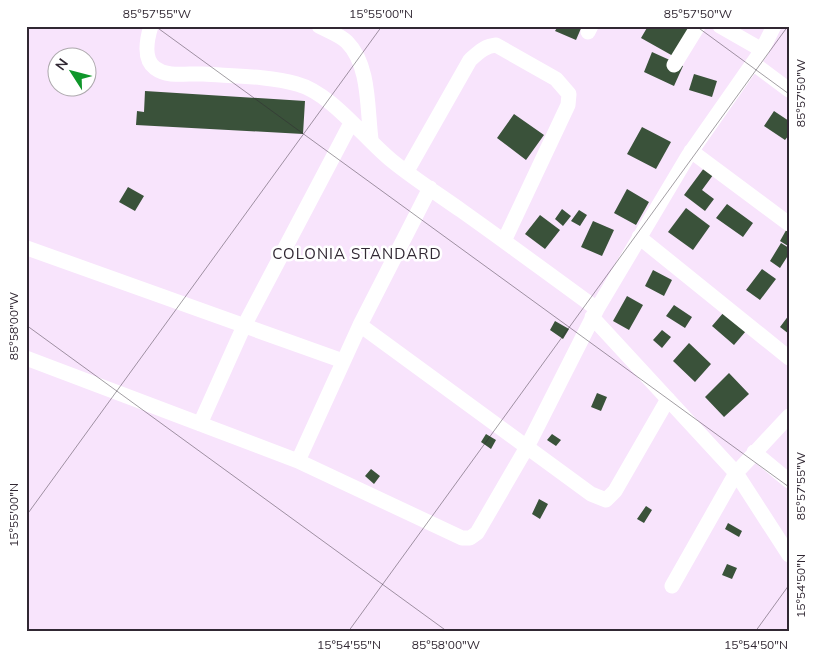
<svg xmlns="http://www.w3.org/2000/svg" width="815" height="658" font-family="Mulish,sans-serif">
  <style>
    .building { fill: #3a523a }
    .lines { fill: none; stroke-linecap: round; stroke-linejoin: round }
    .minor { stroke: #fff; stroke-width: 15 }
    .ticks { fill: none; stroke: #312833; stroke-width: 1; stroke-opacity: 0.45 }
    .labels { text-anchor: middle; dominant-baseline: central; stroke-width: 5; stroke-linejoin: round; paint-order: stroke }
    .neighbourhood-label { font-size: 15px; letter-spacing: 1px; fill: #312833; stroke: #fff }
    .neatline { fill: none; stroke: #312833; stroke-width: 2 }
    .ticks-label { font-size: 12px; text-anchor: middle; fill: #312833 }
  </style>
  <rect width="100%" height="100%" fill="#f8e4fc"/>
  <path class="building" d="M558 26H582L576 40 555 31Z
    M648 26H690L673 56 641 38Z
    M652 52 683 66 674 86 644 72Z
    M694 74 717 81 712 97 689 90Z
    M145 91 305 101 303 134 136 125 137 111 144 112Z
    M774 111 789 121V135L785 140 764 126Z
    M514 114 544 135 526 160 497 138Z
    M642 127 671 142 656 169 627 154Z
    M707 164 716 171 702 190 714 199 705 211 684 195Z
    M128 187 144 196 135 211 119 202Z
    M627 189 649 202 636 225 614 213Z
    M727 204 753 223 743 237 716 218Z
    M686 208 710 226 693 250 668 232Z
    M562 209 571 216 563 226 555 219Z
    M579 210 587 215 580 226 571 221Z
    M540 215 560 230 545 249 525 234Z
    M593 221 614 230 602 256 581 247Z
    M789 225V245L788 246 780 241Z
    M781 243 789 248V254L780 268 770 261Z
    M762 269 776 279 760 300 746 290Z
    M653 270 672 280 664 296 645 286Z
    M627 296 643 305 629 330 613 321Z
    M674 305 692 317 685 328 666 316Z
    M724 312 746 331 734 345 712 326Z
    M789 315V334L780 327Z
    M555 321 569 329 563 339 550 330Z
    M662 330 671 337 662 348 653 340Z
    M689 343 711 364 695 382 673 361Z
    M729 373 749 394 724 417 705 397Z
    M597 393 607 397 601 411 591 407Z
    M486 434 496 440 491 449 481 442Z
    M552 434 561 440 556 446 547 440Z
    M371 469 380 476 374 484 365 476Z
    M539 499 548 504 540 519 532 514Z
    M646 506 652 510 644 523 637 519Z
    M728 523 742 531 739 537 725 529Z
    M727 564 737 568 732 579 722 575Z"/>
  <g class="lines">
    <path class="minor" d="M151 26C147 39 143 59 155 68 168 78 188 73 203 74 232 76 270 76 297 84 331 93 364 138 391 160 413 178 438 194 462 211 507 243 552 276 597 309
      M319 26C328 31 340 35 347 42 370 65 367 109 371 139
      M720 26 762 50
      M588 32 591 26
      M753 63 789 90
      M674 65 698 26
      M691 151 789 224
      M407 171 470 60C479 52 485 46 496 45L556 79 569 94 568 105 504 241
      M639 237 789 358
      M27 248 343 361
      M592 317 736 473 789 555
      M360 325 430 188
      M26 358 298 461 360 325 591 494 606 500 615 491 668 399
      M200 424 244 326 351 123
      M754 452 789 481
      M298 461 462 538H470L477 533 527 447 597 309 688 156 762 50 774 26
      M672 586 736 473 789 416"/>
  </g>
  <path class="ticks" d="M155 26 789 487M696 26 789 94M26 325 448 632M26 516 382 26M348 632 788 26M755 632 789 585"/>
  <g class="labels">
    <g class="neighbourhood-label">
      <text x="357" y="253">COLONIA STANDARD</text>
    </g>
  </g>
  <rect width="815" height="658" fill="none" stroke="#ffffff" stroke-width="55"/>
  <g transform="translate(72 72) rotate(306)"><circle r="24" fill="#ffffff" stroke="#ada9ad"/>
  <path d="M0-4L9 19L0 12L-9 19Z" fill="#0f962a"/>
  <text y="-8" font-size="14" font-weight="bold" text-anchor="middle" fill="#312833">N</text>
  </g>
  <rect x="28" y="28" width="760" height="602" class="neatline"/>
  <g class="ticks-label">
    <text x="157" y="18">85°57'55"W</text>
    <text x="381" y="18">15°55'00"N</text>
    <text x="698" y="18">85°57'50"W</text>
    <text transform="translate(801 93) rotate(-90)" y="4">85°57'50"W</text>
    <text transform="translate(14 326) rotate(-90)" y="4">85°58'00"W</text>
    <text transform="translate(801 486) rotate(-90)" y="4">85°57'55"W</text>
    <text transform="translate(14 515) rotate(-90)" y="4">15°55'00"N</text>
    <text transform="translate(801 586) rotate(-90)" y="4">15°54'50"N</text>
    <text x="349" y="649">15°54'55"N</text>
    <text x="446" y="649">85°58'00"W</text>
    <text x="756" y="649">15°54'50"N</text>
  </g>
</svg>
